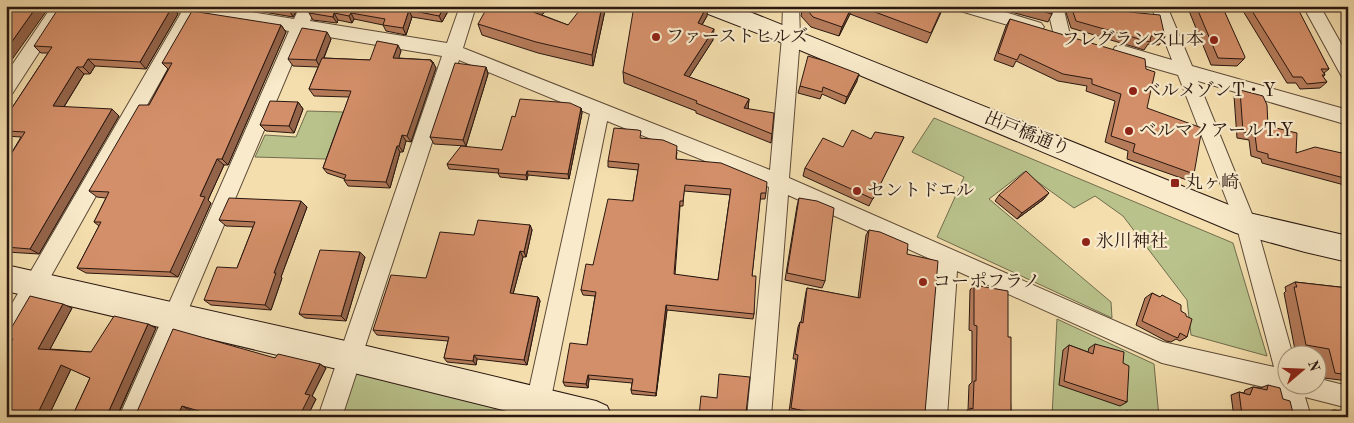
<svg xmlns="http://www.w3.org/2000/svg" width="1354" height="423" font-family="'Old Standard TT','Noto Serif JP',serif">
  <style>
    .green { fill: #b9c28b; stroke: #716c4e }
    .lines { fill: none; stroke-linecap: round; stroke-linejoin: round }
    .street-casing { stroke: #5c4937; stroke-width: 2 }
    .secondary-casing { stroke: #291710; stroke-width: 2 }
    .street { fill: #f8eaca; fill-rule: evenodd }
    .secondary { fill: #f8eaca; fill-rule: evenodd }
    .wall { fill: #b57b5a; stroke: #291710; fill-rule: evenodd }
    .shaded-wall { fill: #94644a; stroke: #291710 }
    .building { fill: #d38f69; stroke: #291710; fill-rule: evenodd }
    .poi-dot { fill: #8f2418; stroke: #f8eaca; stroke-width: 2 }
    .labels { text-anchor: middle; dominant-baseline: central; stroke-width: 4.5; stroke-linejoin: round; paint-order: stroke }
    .poi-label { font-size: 18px; fill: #291710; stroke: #f8eaca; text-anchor: start }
    .street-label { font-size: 18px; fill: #291710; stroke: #f8eaca }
  </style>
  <rect width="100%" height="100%" fill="#f4dead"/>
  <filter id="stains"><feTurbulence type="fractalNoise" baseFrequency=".004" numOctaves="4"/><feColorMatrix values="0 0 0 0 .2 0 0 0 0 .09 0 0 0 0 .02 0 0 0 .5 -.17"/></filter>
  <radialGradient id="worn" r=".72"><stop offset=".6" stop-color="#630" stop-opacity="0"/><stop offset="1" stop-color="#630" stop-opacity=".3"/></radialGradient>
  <path class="green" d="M307 111 343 112 326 159 255 157 265 135 296 137Z
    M934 118 1233 243 1267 356 1191 335 1187 300 1123 216 1095 196 1074 208 1024 172 989 199 1111 302 1112 318 937 237 964 177 912 152Z
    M1057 319 1154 364 1159 417H1052Z
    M354 370 535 417H338Z"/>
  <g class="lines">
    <g class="street-casing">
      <path id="street" d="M52 6H69L12 94 6 96V74Z
        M167 6H215L294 19 300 6H316L310 21 447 43 460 6H476L463 48 770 170 782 37 783 6H799L800 37 789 178 1163 342 1274 367 1236 224 1178 75 1115 57 1112 52 1115 47 1121 45 1172 60 1151 6H1167L1192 66 1348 110V125L1198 81 1256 224 1293 356H1286V386H1316V378L1348 386V408L1305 397 1311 417H1287L1280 391 1162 363 957 271 947 417H923L937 262 788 195 771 417H747L769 187 607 121 550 403 546 411 538 414 530 411 526 403 590 114 459 60 342 417H318L442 56 305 33 143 417H119L289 31 197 16 14 342 6 345V314L181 13 169 10Z
        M955 6H985L1041 23 1044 27 1041 31 1035 33 957 10Z
        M1047 6H1063L1070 35 1067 40 1061 41 1055 40Z
        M1303 6H1320L1348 56V79L1342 77Z"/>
    </g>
    <g class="secondary-casing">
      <path id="secondary" d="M700 6H735L1249 213 1348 236V262L1305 252 1236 233 783 43 703 12Z
        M6 265 350 342 596 401 607 406 612 417H531L350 372 6 291Z"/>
    </g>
    <use href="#street" class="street"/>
    <use href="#secondary" class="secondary"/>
  </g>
  <path class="wall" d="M228 6H299L293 17Z
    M451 6 442 22 412 17 406 35 386 31 383 25 354 19 352 23 338 20 337 23 313 20 309 13Z
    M549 6 542 15 568 25 606 6 593 66 538 53 482 35 478 24Z
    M803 6H944L927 43 850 14 839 36 811 27 801 16Z
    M1013 6H1051L1052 14 1048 22 1011 12Z
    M1064 6H1132L1129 12 1165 37 1159 45 1148 44 1144 50 1071 28Z
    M1187 6H1222L1244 59 1237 66 1211 65Z
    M1240 6H1293L1329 69 1324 73 1325 75 1323 77 1327 82 1320 88 1300 89 1296 83H1287Z
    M172 7 178 14 146 69 95 66 90 74H84L64 107 119 116 39 254 6 252V162L21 137 6 136V117L48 53H41L34 46Z
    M667 11 707 16 702 25 713 40 689 77 749 99 748 108 772 134 771 143 696 113V111L624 83 623 72Z
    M1010 19 1147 108 1194 174 1187 180 1127 159 1128 151 1105 142 1115 101 1086 91 1087 86 1058 81 1016 61 1013 67 994 60 1006 26Z
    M281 25 286 32 228 165H224L208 200 211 203 178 277 86 273 77 268 99 226 94 222 106 198 97 197 89 191 149 105 168 69 162 63Z
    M331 39 324 58 370 60 401 51 398 58 431 60 436 68 411 142 406 141 403 152H400L390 188 348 186 344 180 345 179 327 173 323 168 349 97 314 96 309 89 318 67 293 66 288 59Z
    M486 67 488 74 466 146 434 144 430 137Z
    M857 81 845 104 822 94 820 99 798 93 800 86Z
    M1240 90 1268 126 1296 153H1341L1346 148 1348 149V186L1262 163 1261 159 1251 156 1249 140 1237 138 1234 96Z
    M298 102 303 109 294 133 266 131 260 125Z
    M581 108 582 113 569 179 528 175 527 180 500 177 498 173 449 169 447 164 502 150 515 117Z
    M904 137 869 206 803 176 805 168 871 139Z
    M641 138 677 152 676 160 766 193 765 199H760L752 276 754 314 753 319 667 310 656 396 632 394 631 390 632 383 589 379 588 388 565 386 563 382 587 345 595 296 583 295 581 290 593 265 633 201 638 170 608 167V161ZM684 191 730 195 718 280 675 275 680 206H683Z
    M999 195 1044 199 1017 219 995 201Z
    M799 198 825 281 822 288 785 280 797 206Z
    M307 207 281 277 282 278 271 310 211 305 204 300 237 268 253 227 226 226 219 220Z
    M530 225 532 230 526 257H523L513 294 538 297 540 301 527 365 477 359 476 365 447 362 444 358 448 341 377 335 373 330 426 278 474 235Z
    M869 230 907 254 925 413 927 415 933 417H813L789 412 796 359H793L798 327 800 322H801L806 292 807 288 858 298 866 235Z
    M365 257 346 321 305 318 299 314Z
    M1295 282 1348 288V381L1324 378 1317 354 1295 350 1284 293 1286 291 1285 287Z
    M974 285 1008 337 1011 413 1008 415V417H965V412L968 410 969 385 972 382V331L969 330 970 290Z
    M1152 293 1160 297 1162 295 1181 311 1186 316 1187 337 1180 341 1176 339 1171 342 1166 341 1136 325 1145 298Z
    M72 308 50 349 91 352 148 324 156 328 118 415 136 414 275 358 320 364 326 368 312 396 316 399 307 417H214L190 410 187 417H72L90 378 71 369 48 417H6L12 341 6 338Z
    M1095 344 1123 363 1127 402 1120 406 1059 385 1063 350 1069 345 1088 352 1089 348Z
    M1268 385 1283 399 1294 417H1234L1231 395 1239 392 1244 393 1245 390 1253 387 1260 388Z
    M1334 410 1348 417H1325L1324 414Z
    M1127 411 1143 417H1120V415Z"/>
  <path class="shaded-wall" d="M37 6H50L6 68V50Z
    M291 6H299L293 17 289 10Z
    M445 6H451L442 22 439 16Z
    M538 6H549L536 23 533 12Z
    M602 6H606L593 66 592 55Z
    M707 6H708L707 16 697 33 698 23Z
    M852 6 850 14 839 36 842 27Z
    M172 7 178 14 146 69 140 62Z
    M409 10 412 17 406 35 403 28Z
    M334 13 338 20 337 23 333 17Z
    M351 13 354 19 352 23 349 16Z
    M281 25 286 32 228 165 222 159Z
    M714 29 713 40 684 85V75Z
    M327 32 331 39 320 67 316 60Z
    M398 45 401 51 397 64 393 58Z
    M88 59 95 66 90 74 83 67Z
    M431 60 433 63V62L436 68 411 142 407 136Z
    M77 67 84 74 60 113 53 106Z
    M486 67 488 74 466 146 463 140Z
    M859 74 857 81 845 104 847 97Z
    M749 99 748 110 744 108Z
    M298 102 303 109 294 133 289 126Z
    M581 108 582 113 569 179 568 174Z
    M112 109 119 116 39 254 30 249Z
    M402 135 406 141 403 152 399 146Z
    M397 146 400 152 390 188 386 182Z
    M217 159 224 165 208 200 211 203 178 277 170 272 200 196Z
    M527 171 528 175 527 180 526 175Z
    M1049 193 1044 199 1017 219 1022 213Z
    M301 201 307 207 281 277 282 278 271 310 265 305 274 273Z
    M530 225 532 230 526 257 524 252Z
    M520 251 523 257 512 298 510 293Z
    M360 252 365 257 346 321 341 316Z
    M538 297 540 301 527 365 524 360Z
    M63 304 72 308 48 353 38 349Z
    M666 305 667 310 656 396V393Z
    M148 324 156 328 117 416 110 415 108 413Z
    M474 355 477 359 476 365 473 361Z
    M320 364 326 368 312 396 316 399 307 417H299L305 394Z
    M61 365 71 369 48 417H36Z
    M588 375 589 379 588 388 586 384Z
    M182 406 190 410 187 417H177Z"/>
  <path class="building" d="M6 6H37L6 50Z
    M60 6H169L172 7 140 62 88 59 83 67H77L53 106 112 109 30 249 6 247V162L25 132 6 131V117L52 47 34 46Z
    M264 6H291L289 10Z
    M311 6H445L439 16 409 10 403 28 383 25 385 19 351 13 349 16 334 13 333 17 309 13Z
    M488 6H538L533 12 568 25 583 6H602L592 55 536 42 478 24Z
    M634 6H654L667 11 670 6H707L698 23 714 29 684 75 749 99 744 108 774 113 772 134 696 103 697 101 623 72Z
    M804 6H852L842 27 813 17Z
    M859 6H943L931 33Z
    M1024 6H1051L1052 14Z
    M1071 6H1132L1129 12 1160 15 1165 37 1151 36 1150 42 1076 21Z
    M1196 6H1222L1245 57 1244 59 1218 58Z
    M1249 6H1293L1297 7 1329 69H1321L1325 75H1322L1327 82 1307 84 1302 77H1293Z
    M192 11 281 25 222 159H217L200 196 205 197 170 272 77 268 101 222H94L109 192 89 191 139 105H149L172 63H162Z
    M1010 19 1145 59 1146 69 1155 72 1147 108 1202 128 1194 174 1133 152 1135 144 1111 136 1121 94 1092 84V79L1063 74 1020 54 1017 60 998 53Z
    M302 28 327 32 316 60 288 59Z
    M377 41 398 45 393 58 431 60V62H433L407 136 402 135 399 146H397L386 182 344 180 346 175 323 168 351 91 309 89 322 58 370 60Z
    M808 56 825 61 859 74 847 97 823 87 822 92 800 86Z
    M455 63 486 67 463 140 430 137Z
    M1240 90 1263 96 1267 105 1268 126 1297 133 1296 153 1315 147 1346 154V148L1348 149V179L1268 158V154L1257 151 1255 135 1243 132Z
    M520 99 570 103 581 108 568 174 527 171 526 175 498 173 499 169 447 164 461 146 502 150 512 116 515 117Z
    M270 101 298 102 289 126 260 125Z
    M614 128 638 130 641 131 640 138 663 140 677 146 676 159 721 163 767 182 766 193H761L752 276H756L754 314 666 305 656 393 631 390 633 379 588 375 586 384 563 382 570 343 587 345 596 292 581 290 586 264 593 265 608 199 633 201 639 164 608 161ZM685 185 731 189 718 280 674 274 680 201H683Z
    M852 130 871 139 875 132 904 137 873 199 805 168 823 138 843 147Z
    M1026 171 1049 193 1022 213 999 195Z
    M229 198 301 201 274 273H276L265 305 204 300 217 267 237 268 255 222 219 220Z
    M799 198 817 201 834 208 825 281 787 273Z
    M478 220 530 225 524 252 520 251 510 293 538 297 524 360 474 355 473 361 444 358 449 337 373 330 391 275 426 278 440 232 474 235Z
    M869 230 880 232 908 244 907 254 938 261 925 413 927 415H933V417H831L791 408 798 355 795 354 800 322 803 323 807 288 860 298Z
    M320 250 360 252 341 316 299 314Z
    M1295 282 1348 288V375L1335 373 1329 349 1306 345 1294 287H1297Z
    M974 285 1008 291V337H1011V413L1008 412V417H970V408L973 409 974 381H976L977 326 974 325Z
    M1152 293 1160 297 1162 295 1181 305V311L1186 314V316L1192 319 1187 337 1180 333 1178 338 1173 336 1142 321Z
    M30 296 63 304 38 349 91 352 114 316 148 324 108 413 110 415 136 414 173 329 275 358 278 354 320 364 305 394 310 395 299 417H219L182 406 177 417H72L90 378 61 365 36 417H6V351L13 339 6 338V337Z
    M1095 344 1124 352 1123 363 1129 366 1127 402 1064 381 1069 345 1093 354Z
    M719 374 750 377 746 413 747 417H710L699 416 701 396 717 398Z
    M1268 385 1280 388 1283 399 1290 401 1294 417H1244L1242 415 1239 392 1250 395 1253 387 1267 390Z
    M1334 410 1348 412V417H1336Z
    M1127 411 1143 417H1127Z"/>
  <g class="poi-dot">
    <circle cx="656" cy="37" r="5"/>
    <circle cx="1214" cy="40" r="5"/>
    <circle cx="1133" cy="91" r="5"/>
    <circle cx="1129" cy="131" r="5"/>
    <rect x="1170" y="178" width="10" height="10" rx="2.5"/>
    <circle cx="857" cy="191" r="5"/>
    <circle cx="1086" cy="242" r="5"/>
    <circle cx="923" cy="282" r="5"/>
  </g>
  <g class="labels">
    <g class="poi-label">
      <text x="666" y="37">ファーストヒルズ</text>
      <text x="1204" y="40" text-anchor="end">フレグランス山本</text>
      <text x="1143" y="91">ベルメゾンT・Y</text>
      <text x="1139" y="131">ベルマノアールT.Y</text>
      <text x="1185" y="183">丸ヶ崎</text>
      <text x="867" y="191">セントドエル</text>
      <text x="1096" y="242">氷川神社</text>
      <text x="933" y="282">コーポフラノ</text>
    </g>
    <g class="street-label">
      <text transform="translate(1027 134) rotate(22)">出戸橋通り</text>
    </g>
  </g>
  <rect width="1354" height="423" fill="none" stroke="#f4dead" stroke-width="25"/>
  <rect x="8" y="8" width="1339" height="408" fill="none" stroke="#291710" stroke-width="2.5"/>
  <rect x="12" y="12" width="1329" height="398" fill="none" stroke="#291710"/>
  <g transform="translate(1302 370) rotate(71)"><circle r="24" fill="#f8eaca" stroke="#a59680"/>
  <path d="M0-4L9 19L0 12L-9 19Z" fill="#8f2418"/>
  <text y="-8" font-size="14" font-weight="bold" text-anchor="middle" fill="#291710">N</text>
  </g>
  <rect width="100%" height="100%" filter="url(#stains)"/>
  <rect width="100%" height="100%" fill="url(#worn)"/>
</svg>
